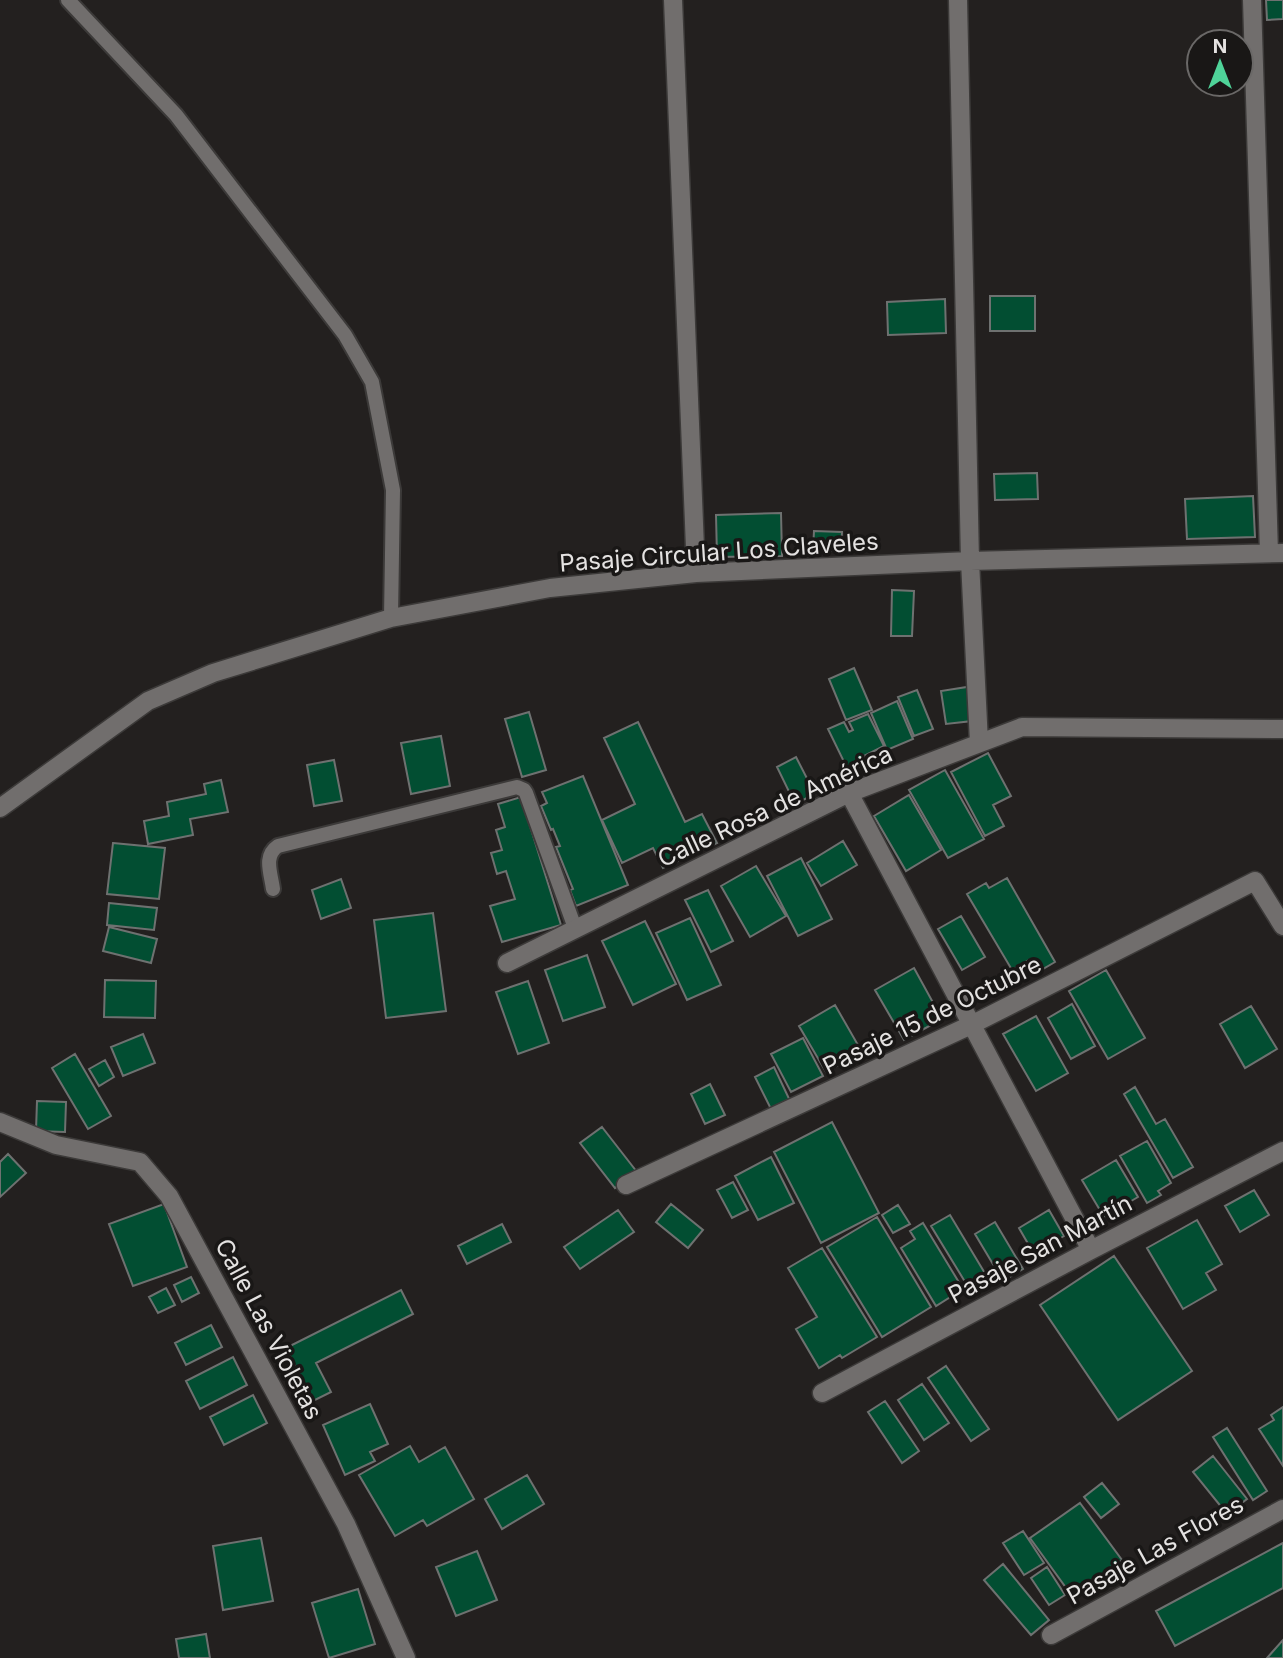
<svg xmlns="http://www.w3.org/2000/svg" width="1283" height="1658" font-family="Inter,sans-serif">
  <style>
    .building { fill: #024e32; stroke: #6e7170; stroke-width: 2 }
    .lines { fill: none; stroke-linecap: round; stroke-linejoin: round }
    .lane-casing { stroke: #3c3a39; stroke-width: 18 }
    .street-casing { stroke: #3c3a39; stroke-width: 21 }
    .lane { stroke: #716e6d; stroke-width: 14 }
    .street { stroke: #716e6d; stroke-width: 18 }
    .labels { text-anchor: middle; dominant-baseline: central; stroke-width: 7; stroke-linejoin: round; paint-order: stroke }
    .street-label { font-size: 24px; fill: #e4e2e1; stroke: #191716 }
  </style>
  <rect width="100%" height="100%" fill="#23201f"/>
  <path class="building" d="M1266 0H1283V19L1267 20Z
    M990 296H1035V331H990Z
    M945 299 946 333 888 335 887 302Z
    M1037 473 1038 499 995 500 994 474Z
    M1253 496 1255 537 1187 539 1185 499Z
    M781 513 782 556 717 557 716 515Z
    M814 531 842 532 841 551 813 550Z
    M892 590 914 591 912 636H891Z
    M854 668 872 710 846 720 829 679Z
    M967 687 972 721 946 724 941 691Z
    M917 690 933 729 914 736 898 697Z
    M897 701 913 739 887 750 871 713Z
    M529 712 546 770 522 777 505 719Z
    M868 714 884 746 864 756 868 763 849 772 828 729 844 722 849 732 853 730 849 722Z
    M638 722 685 822 702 814 717 843 663 868 653 848 622 863 602 820 635 804 604 738Z
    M441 736 450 786 411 794 401 743Z
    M988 753 1011 796 993 805 1004 826 985 836 951 772Z
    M796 757 815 794 795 804 777 767Z
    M334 760 342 801 314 806 307 765Z
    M945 770 984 839 948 858 909 790Z
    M583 776 628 885 576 906 570 890 573 889 556 847 560 846 553 829 551 830 541 806 547 803 542 792Z
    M221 780 228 812 190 819 193 835 148 844 144 821 169 816 167 802 206 794 204 784Z
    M909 795 941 850 906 871 874 816Z
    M521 797 561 925 502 942 490 906 515 899 506 871 497 874 491 853 502 850 496 830 505 827 498 804Z
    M843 841 857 865 821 886 807 863Z
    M113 843 165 848 159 899 107 894Z
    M801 858 832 919 798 936 767 876Z
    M756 866 786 916 750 937 721 886Z
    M1007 878 1055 962 1036 973 1029 960 1012 970 967 894 986 883 989 888Z
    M341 879 351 908 321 919 312 890Z
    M708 890 733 941 711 952 685 900Z
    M109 903 157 908 154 930 107 925Z
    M433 913 446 1011 386 1018 374 920Z
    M961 916 985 957 962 970 938 929Z
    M690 918 721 985 687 1000 656 933Z
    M645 921 676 984 633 1005 602 941Z
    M109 927 157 939 151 963 103 951Z
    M587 955 605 1007 563 1021 545 970Z
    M914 968 942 1019 904 1040 875 990Z
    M1106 970 1145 1038 1108 1059 1069 991Z
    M105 980 156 981 155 1018 104 1017Z
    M528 981 549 1043 518 1054 496 992Z
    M1072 1004 1095 1046 1071 1059 1048 1018Z
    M835 1005 862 1052 826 1072 799 1026Z
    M1251 1006 1277 1049 1245 1068 1220 1024Z
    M1036 1016 1068 1073 1036 1091 1003 1034Z
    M143 1034 155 1063 123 1076 111 1047Z
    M803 1038 823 1076 791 1092 771 1054Z
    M75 1054 111 1116 88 1129 52 1068Z
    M105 1060 114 1077 99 1086 89 1069Z
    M774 1067 792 1105 773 1113 755 1077Z
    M710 1084 725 1115 705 1124 691 1094Z
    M1135 1087 1156 1124 1165 1119 1193 1167 1173 1178 1124 1094Z
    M37 1101 66 1102 65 1132 36 1131Z
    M832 1122 879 1213 821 1243 774 1152Z
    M602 1127 637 1172 615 1188 580 1143Z
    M1147 1141 1171 1183 1158 1191 1161 1195 1147 1203 1120 1156Z
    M8 1154 26 1173 0 1197V1162Z
    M771 1157 794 1203 758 1220 735 1176Z
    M1116 1160 1138 1197 1104 1217 1082 1180Z
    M733 1182 748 1210 732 1218 717 1190Z
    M1254 1190 1269 1215 1240 1232 1225 1206Z
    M164 1204 187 1267 133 1286 109 1224Z
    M671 1204 703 1230 688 1248 656 1222Z
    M898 1205 910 1224 893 1233 882 1215Z
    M618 1210 634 1232 580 1269 564 1247Z
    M1049 1210 1064 1236 1034 1254 1019 1228Z
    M950 1215 989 1280 970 1290 931 1226Z
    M877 1217 931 1307 882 1337 827 1247Z
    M1197 1220 1222 1264 1206 1273 1216 1290 1183 1309 1147 1248Z
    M995 1222 1023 1269 1003 1281 975 1234Z
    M923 1223 963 1289 936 1306 901 1248 915 1239 910 1231Z
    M502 1224 511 1242 467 1264 458 1246Z
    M822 1248 877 1337 842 1358 840 1355 819 1368 796 1329 817 1317 788 1268Z
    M1114 1256 1192 1371 1118 1420 1040 1305Z
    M191 1277 199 1293 182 1302 174 1285Z
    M166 1288 175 1305 158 1313 149 1297Z
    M401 1290 413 1314 316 1363 331 1392 313 1401 286 1348Z
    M211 1325 222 1347 186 1365 175 1343Z
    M233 1357 247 1385 200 1409 186 1381Z
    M946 1366 989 1429 971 1441 928 1378Z
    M922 1384 949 1423 924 1440 898 1400Z
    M253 1395 267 1423 224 1445 210 1417Z
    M885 1401 919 1451 902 1463 868 1412Z
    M370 1404 388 1444 370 1452 375 1461 345 1475 323 1425Z
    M1283 1407V1466L1259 1429 1274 1420 1271 1415Z
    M1227 1428 1267 1491 1253 1500 1213 1437Z
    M410 1446 419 1462 445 1447 474 1499 427 1526 423 1520 395 1536 359 1475Z
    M1213 1456 1247 1499 1227 1514 1193 1472Z
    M527 1475 544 1504 502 1529 485 1499Z
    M1102 1483 1119 1504 1101 1518 1084 1497Z
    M1080 1503 1122 1560 1072 1596 1030 1538Z
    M1023 1531 1044 1563 1024 1575 1003 1543Z
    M261 1538 273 1601 223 1610 213 1546Z
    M1283 1543V1588L1175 1646 1156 1611Z
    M477 1551 497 1600 456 1616 436 1567Z
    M1003 1564 1049 1620 1031 1635 984 1580Z
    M1047 1567 1065 1595 1049 1605 1031 1578Z
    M358 1589 375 1644 329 1658 312 1603Z
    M206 1634 210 1658H179L176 1639Z
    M1283 1640V1658H1267Z"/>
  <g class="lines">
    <g class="lane-casing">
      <path id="lane" d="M68 0 176 115 345 335 372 382 393 490 391 618
        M273 889C271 873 263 856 278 846L517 787 524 790 526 793 575 928"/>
    </g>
    <g class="street-casing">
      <path id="street" d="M673 0 696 573
        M958 0 970 561 979 743
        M1252 0 1269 553
        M849 793 1091 1250
        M0 808 148 701 213 673 391 618 550 588 696 573 970 561 1283 553
        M507 963 849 793 1022 727 1283 729
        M0 1122 56 1145 140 1162 169 1196 346 1524 406 1658
        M626 1185 971 1025 1255 881 1283 926
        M822 1393 1091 1250 1283 1151
        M1051 1635 1283 1509"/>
    </g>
    <use href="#lane" class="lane"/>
    <use href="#street" class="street"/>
  </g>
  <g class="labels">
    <g class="street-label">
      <text transform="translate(719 552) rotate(-4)">Pasaje Circular Los Claveles</text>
      <text transform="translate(775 806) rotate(-25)">Calle Rosa de América</text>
      <text transform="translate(932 1015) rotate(-26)">Pasaje 15 de Octubre</text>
      <text transform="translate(1040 1249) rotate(-28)">Pasaje San Martín</text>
      <text transform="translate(269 1329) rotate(62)">Calle Las Violetas</text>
      <text transform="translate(1155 1550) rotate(-29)">Pasaje Las Flores</text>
    </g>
  </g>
  <g transform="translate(1220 63)"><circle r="33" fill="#191716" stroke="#6a6867" stroke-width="2"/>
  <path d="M0-5L12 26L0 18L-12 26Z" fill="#4fd399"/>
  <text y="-10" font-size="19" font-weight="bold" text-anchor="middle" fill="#e4e2e1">N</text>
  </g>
</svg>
